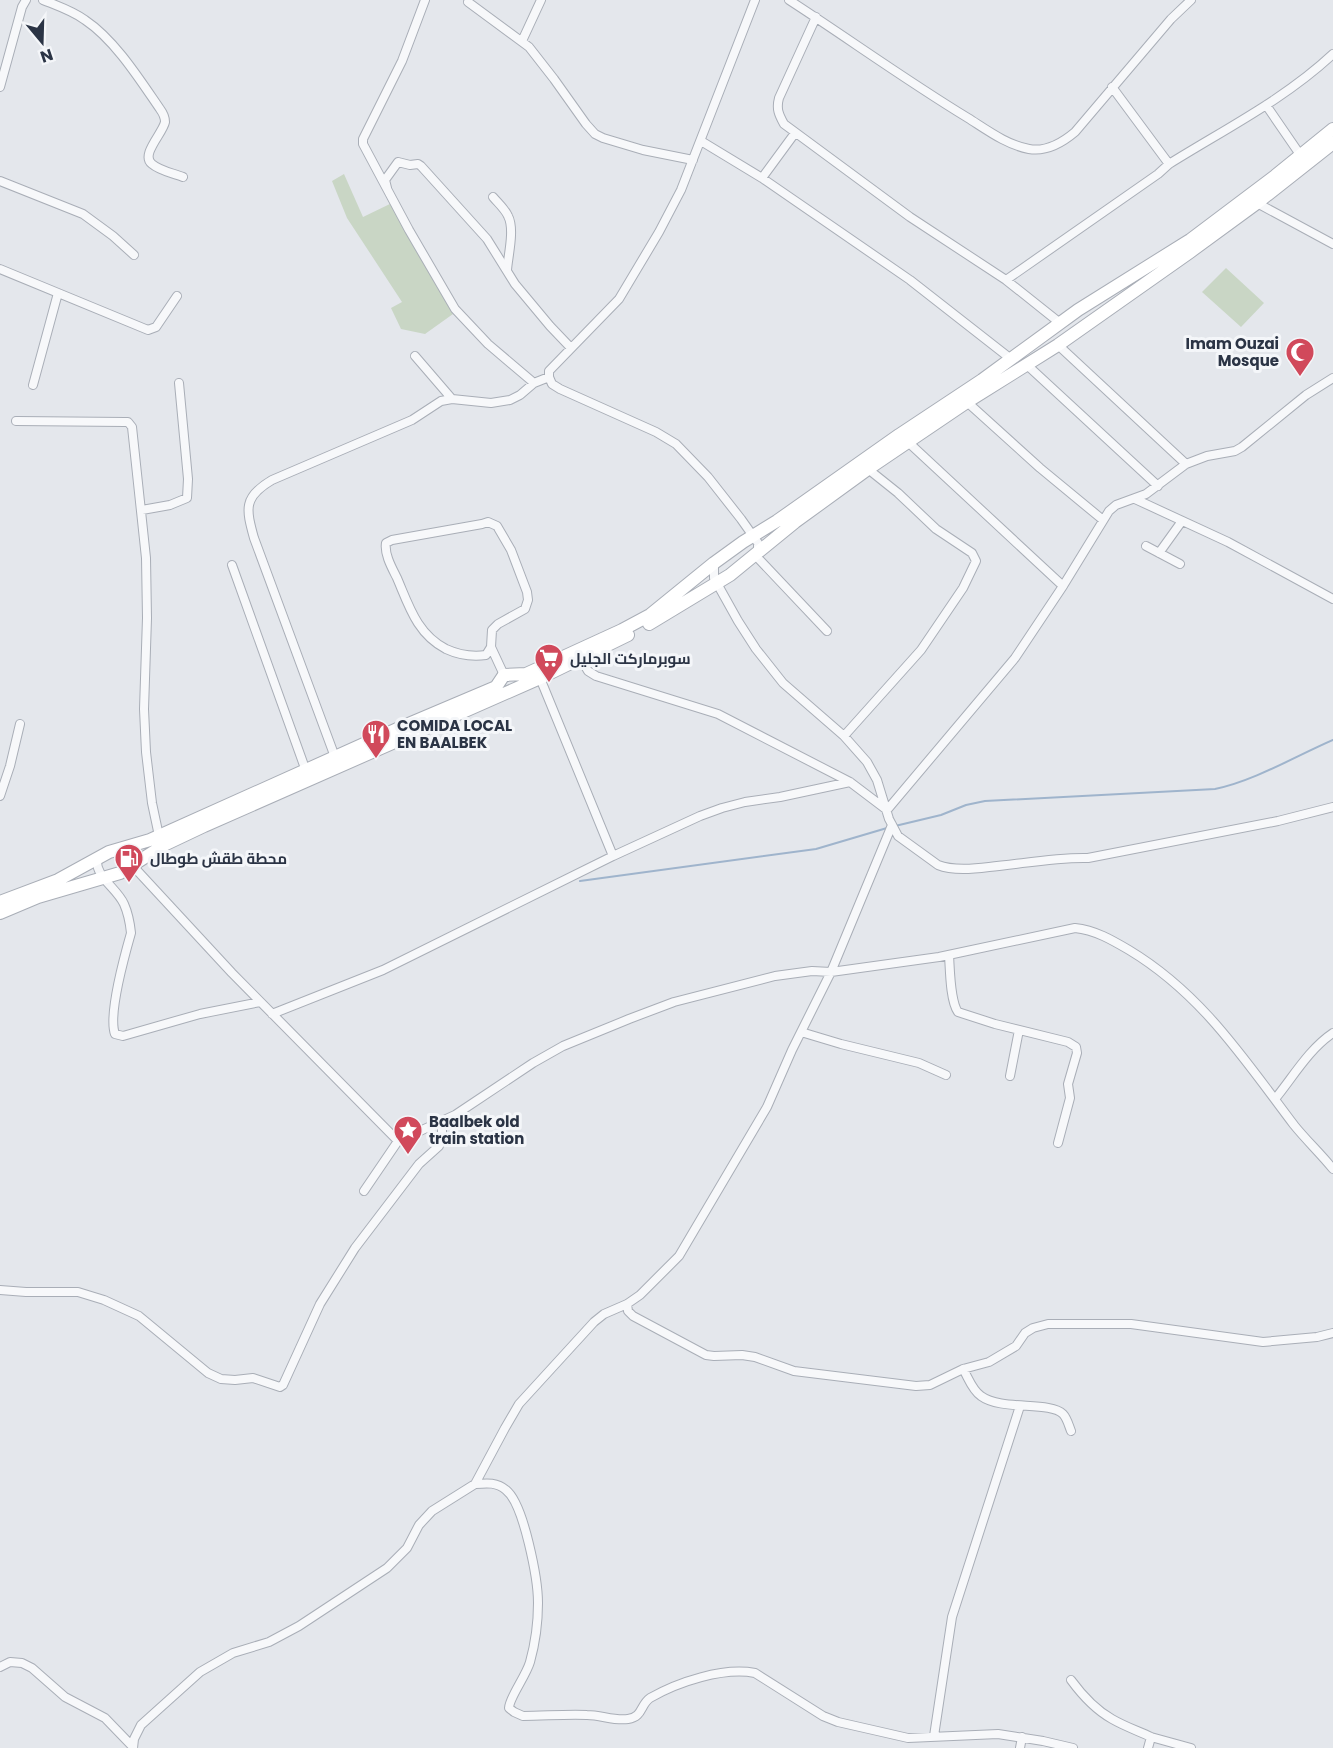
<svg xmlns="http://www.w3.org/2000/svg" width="1333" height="1748" font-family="Poppins,Cairo,sans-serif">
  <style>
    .green { fill: #c9d6c5 }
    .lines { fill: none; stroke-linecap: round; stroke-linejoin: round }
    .stream { stroke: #9fb4cc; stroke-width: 2 }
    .street-casing { stroke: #a9aeb7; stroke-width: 10 }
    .secondary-casing { stroke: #a9aeb7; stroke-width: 14 }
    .street { stroke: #f7f8fa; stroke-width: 8 }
    .secondary { stroke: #fff; stroke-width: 12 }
    .labels { text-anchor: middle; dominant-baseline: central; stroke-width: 6; stroke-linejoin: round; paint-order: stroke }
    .poi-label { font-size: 15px; font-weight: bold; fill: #2b3445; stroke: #f4f6f9; text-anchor: start }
  </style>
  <rect width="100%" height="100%" fill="#e4e7ec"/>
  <path class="green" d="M344 174 363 217 394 202 453 314 425 334 401 329 391 308 402 302 347 218 332 181Z
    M1226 268 1264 303 1241 327 1202 292Z"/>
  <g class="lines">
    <path class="stream" d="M895 826 941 815 966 805 985 801 1215 789C1254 781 1296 756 1333 740
      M580 881 816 849 887 828"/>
    <g class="street-casing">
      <path id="street" d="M43 0C58 6 73 11 85 20 115 40 140 80 160 109 163 113 165 117 165 122 163 133 140 155 152 164 160 171 173 173 183 177
        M425 0 402 61 363 139V144L409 230 455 309 488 344 534 383
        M755 0 681 190 659 232 619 299 549 371V377L552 384 560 389 656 432 676 444 708 477 741 519 758 543V554
        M789 0C849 39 907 81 968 118 987 130 1007 145 1029 149 1046 152 1062 143 1075 132L1171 19 1191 0
        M468 2 529 47 554 79 586 124 595 134 603 138 643 150 693 160
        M816 17 779 98C776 109 779 115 784 124L910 217 1006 280 1060 323
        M522 41 541 0
        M0 87 22 7 26 0
        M1112 87 1169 164
        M1266 105 1301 156
        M701 141 762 178 910 280 1011 359
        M762 178 795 133
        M0 181 83 214 113 236 134 255
        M387 188 385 180 398 162 410 165 418 164 421 166 487 239 515 284 550 326 571 348
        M493 197C498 203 505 209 508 216 515 229 508 256 507 270
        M1257 203 1333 244
        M0 269 148 330 156 327 177 296
        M1006 280 1158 174 1169 164C1225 129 1285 99 1333 54
        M1058 345 1186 464
        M415 356 452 399
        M1027 365 1158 486
        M33 385 58 293
        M967 402 1040 468 1103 520
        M16 421 125 422H128L132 427 146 558 147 618 144 709 146 752 152 803 159 836
        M908 442 1063 586
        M1135 499 1228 542 1333 599
        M142 510 170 505 187 498 188 479 179 383
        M1146 546 1180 564
        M1159 553 1182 521
        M756 556 827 631
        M714 563V578L738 621 756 649 783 683 844 736 867 762 877 780 889 819 898 836 938 865C953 871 973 869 989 867 1022 864 1055 857 1088 858L1278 821 1333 807
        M232 565 306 771
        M491 647 486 655C471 657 459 655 446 649 417 634 409 606 397 578 392 568 384 554 386 543L392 540 482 524 488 522 497 526 511 550 527 592 528 600 525 609 498 624 492 630 491 647 504 675
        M581 659 588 671 596 676 718 714 850 782 887 810 1015 658 1063 586 1109 511 1116 505 1146 494 1186 464 1207 456 1235 451 1242 447 1306 395 1333 378
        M540 678 613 856
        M844 736 921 650 963 588 976 561 972 553 936 529 898 493 868 469
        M335 757 254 538C246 509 243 497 272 480L412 420 441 401 452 399 491 403 510 400 520 395 534 383 549 377
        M0 796 10 766 20 724
        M120 850 128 856 132 865 232 973 398 1141
        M97 859C95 877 117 888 124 904 128 913 130 923 131 933 125 954 108 1015 115 1034L123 1036 200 1014 260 1002
        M949 955C950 969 950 1001 958 1012L995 1024 1068 1042 1076 1047 1077 1053 1068 1084 1070 1098 1058 1143
        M272 1014 383 970 613 856 700 816 722 808 745 802 780 797 850 782
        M801 1032 841 1044 919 1063 946 1075
        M1010 1076 1019 1030
        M1275 1099C1293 1077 1309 1049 1333 1033
        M364 1191 398 1141 455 1115 533 1063 563 1046 629 1019 674 1002 775 976 812 971 831 972 939 957 1075 928C1095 930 1112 940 1129 950 1202 994 1244 1059 1294 1125 1306 1140 1321 1154 1333 1169
        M0 1290 26 1292H78L104 1300 139 1316 208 1373 221 1379 235 1380 253 1378 280 1387 283 1385 320 1304 355 1248 419 1164 439 1146 442 1134V1121
        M627 1304 628 1311 633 1316 706 1355 714 1356 742 1355 755 1357 794 1371 916 1386 930 1385 963 1369 989 1362 1016 1346 1025 1333 1033 1328 1048 1324H1131L1263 1342 1317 1337 1333 1333
        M963 1369C968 1377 972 1390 981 1396 1001 1411 1050 1401 1063 1414 1067 1418 1069 1426 1071 1431
        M475 1484C487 1483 497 1482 506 1490 524 1504 538 1580 538 1603 538 1622 535 1644 530 1662 526 1676 509 1698 509 1708L514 1712 523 1716C544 1716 566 1714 587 1715 601 1715 614 1721 628 1719 643 1717 640 1705 650 1698 678 1682 723 1667 755 1673L823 1716 838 1722 908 1738 998 1734 1043 1741 1073 1748
        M0 1667 10 1662 22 1663 32 1668 65 1697 105 1718 133 1747
        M1071 1680C1082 1695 1096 1710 1112 1719 1124 1726 1138 1731 1151 1737
        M934 1736 952 1617 1020 1406
        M133 1748 134 1739 141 1725 200 1672 233 1653 269 1642 299 1626 387 1568 407 1548 419 1525 432 1511 475 1484 505 1428 519 1404 594 1322 604 1314 627 1304 640 1295 679 1256 767 1107 792 1050 831 972 892 825
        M1020 1748 1022 1737
        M1148 1748 1151 1737 1191 1748"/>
    </g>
    <g class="secondary-casing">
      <path id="secondary" d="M649 624 730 575 795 522 868 469 967 402 1058 345 1190 252 1257 203 1333 143
        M0 902 58 880 109 852 150 840 404 726 496 687 504 675 526 674 622 630 650 615 714 563 743 542 777 521 899 435 982 380 1078 310 1190 240 1275 176 1333 129
        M0 913 38 897 120 873 166 844 204 826 540 678 628 635"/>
    </g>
    <use href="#street" class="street"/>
    <use href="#secondary" class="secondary"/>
  </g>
  <defs>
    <g id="mosque-pin" transform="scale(1.5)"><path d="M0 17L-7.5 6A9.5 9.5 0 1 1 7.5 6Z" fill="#d1495b" stroke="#f4f6f9"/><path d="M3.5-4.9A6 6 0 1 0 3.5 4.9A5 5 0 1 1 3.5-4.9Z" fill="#fff"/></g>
    <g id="supermarket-pin" transform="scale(1.5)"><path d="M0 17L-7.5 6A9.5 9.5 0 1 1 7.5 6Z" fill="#d1495b" stroke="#f4f6f9"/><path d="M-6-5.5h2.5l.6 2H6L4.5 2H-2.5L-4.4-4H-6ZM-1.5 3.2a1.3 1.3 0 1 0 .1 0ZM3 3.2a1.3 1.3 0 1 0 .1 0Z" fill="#fff"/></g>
    <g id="restaurant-pin" transform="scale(1.5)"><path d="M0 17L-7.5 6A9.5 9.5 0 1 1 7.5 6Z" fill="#d1495b" stroke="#f4f6f9"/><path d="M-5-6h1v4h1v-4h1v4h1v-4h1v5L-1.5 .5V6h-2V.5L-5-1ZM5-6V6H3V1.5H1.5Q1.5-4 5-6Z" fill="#fff"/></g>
    <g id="fuel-pin" transform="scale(1.5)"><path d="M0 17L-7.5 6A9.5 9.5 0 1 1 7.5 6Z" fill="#d1495b" stroke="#f4f6f9"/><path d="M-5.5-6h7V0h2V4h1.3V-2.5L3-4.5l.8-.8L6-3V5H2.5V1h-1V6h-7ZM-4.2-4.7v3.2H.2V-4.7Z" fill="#fff"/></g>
    <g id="sight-pin" transform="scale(1.5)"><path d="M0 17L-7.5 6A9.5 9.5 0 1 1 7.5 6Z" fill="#d1495b" stroke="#f4f6f9"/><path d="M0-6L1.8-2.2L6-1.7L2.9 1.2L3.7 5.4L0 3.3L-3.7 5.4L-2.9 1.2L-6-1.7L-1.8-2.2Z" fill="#fff"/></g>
  </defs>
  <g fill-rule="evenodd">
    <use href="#mosque-pin" x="1300" y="352"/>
    <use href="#supermarket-pin" x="549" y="658"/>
    <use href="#restaurant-pin" x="376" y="734"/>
    <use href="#fuel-pin" x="129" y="858"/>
    <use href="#sight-pin" x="408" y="1130"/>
  </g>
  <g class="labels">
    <g class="poi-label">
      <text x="1279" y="343" text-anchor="end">Imam Ouzai<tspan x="1279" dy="17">Mosque</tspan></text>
      <text x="570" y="658">سوبرماركت الجليل</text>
      <text x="397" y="725">COMIDA LOCAL<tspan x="397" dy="17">EN BAALBEK</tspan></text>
      <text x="150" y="858">محطة طقش طوطال</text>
      <text x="429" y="1121">Baalbek old<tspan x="429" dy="17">train station</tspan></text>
    </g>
  </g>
  <g transform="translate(42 42) rotate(161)" stroke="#f4f6f9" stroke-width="4.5" paint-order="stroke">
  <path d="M0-4.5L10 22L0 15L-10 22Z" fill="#2b3445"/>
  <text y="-9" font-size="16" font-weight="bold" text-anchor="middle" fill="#2b3445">N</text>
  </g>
</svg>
